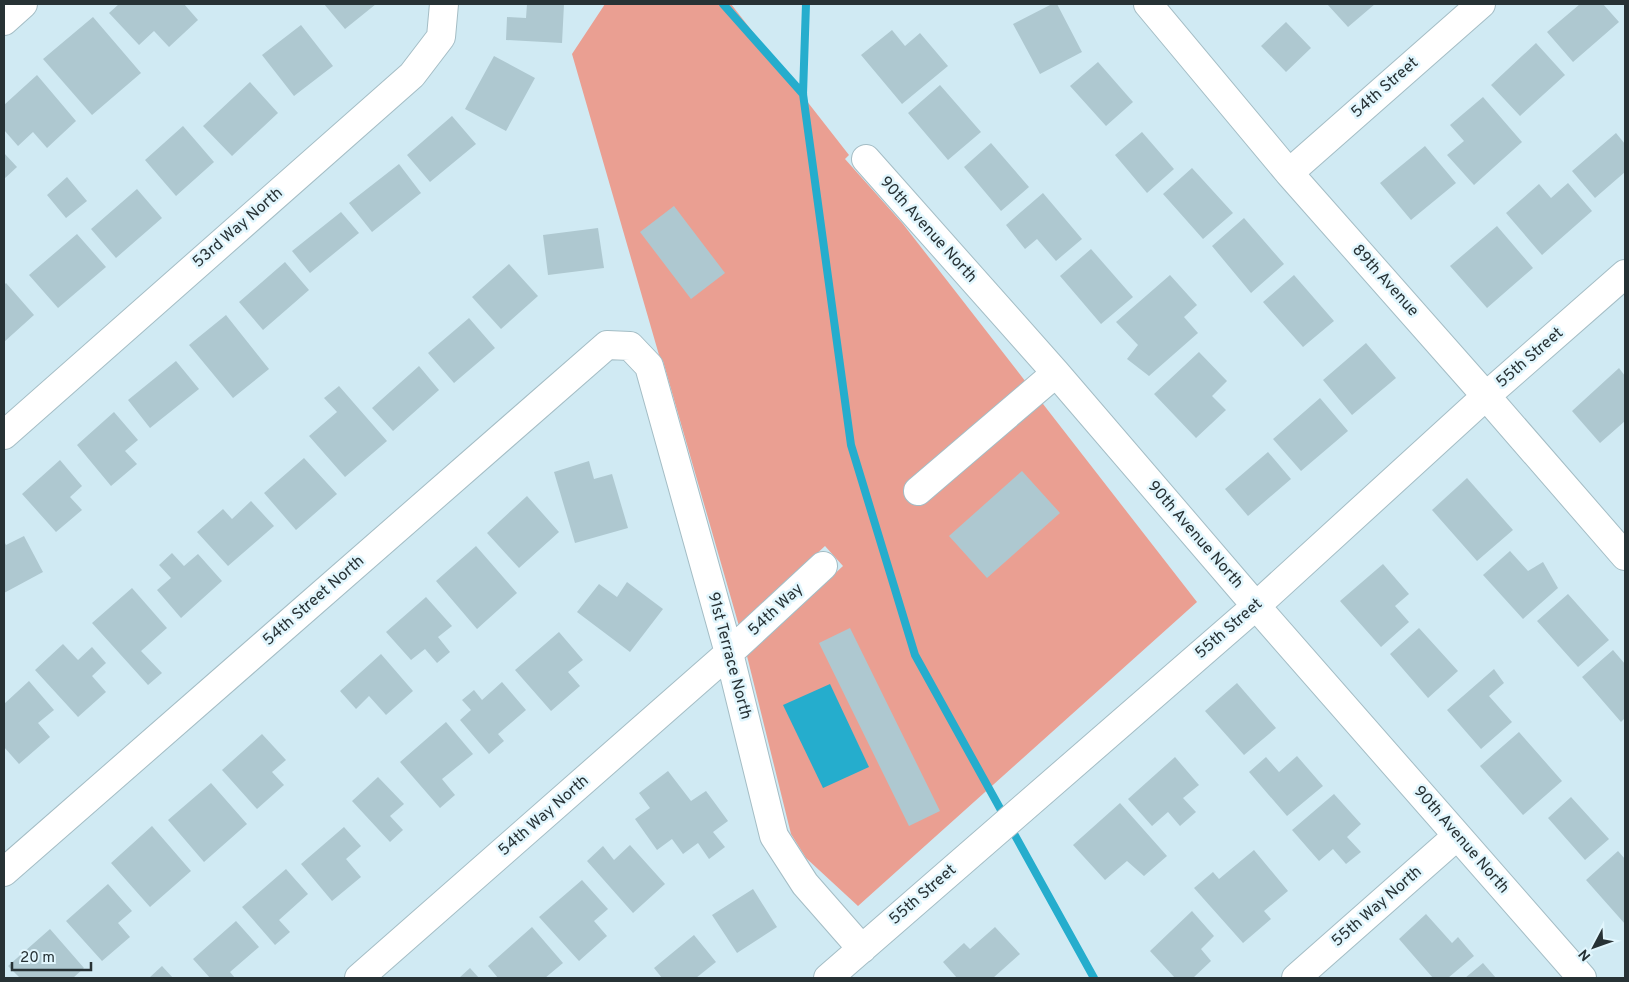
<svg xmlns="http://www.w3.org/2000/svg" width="1629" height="982" font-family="Overpass,sans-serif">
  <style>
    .green { fill: #ea9f92 }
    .water { fill: #25adcd }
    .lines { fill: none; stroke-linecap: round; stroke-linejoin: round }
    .stream { stroke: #25adcd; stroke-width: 8 }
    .building { fill: #aec8d0 }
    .minor-casing { stroke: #a4bdc5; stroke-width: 30 }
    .minor { stroke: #fff; stroke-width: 28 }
    .labels { text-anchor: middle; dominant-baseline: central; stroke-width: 5; stroke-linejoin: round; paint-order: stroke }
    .street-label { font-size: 16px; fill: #273235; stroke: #e1f6fd }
  </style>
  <rect width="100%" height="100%" fill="#d0eaf3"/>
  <path class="green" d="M605 4H731L849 155 845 159 903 224 1197 602 858 906 806 858 791 834 747 656 843 566 825 546 739 626 663 361 659 355 572 54Z"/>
  <path class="water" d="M830 684 869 767 823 788 783 705Z"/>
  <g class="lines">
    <path class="stream" d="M723 4 803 94
      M806 4 803 94 851 445 915 655 1094 978"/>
  </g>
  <path class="building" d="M119 4H184L198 20 169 47 154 31 139 45 109 13Z
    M324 4H376L345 29Z
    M527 4H564L562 43 506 40 507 17 526 18Z
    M1052 4H1057L1082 52 1040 74 1013 24Z
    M1327 4H1375L1348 27Z
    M1580 4H1603L1619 22 1573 62 1547 32Z
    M93 17 141 73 92 115 43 59Z
    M1286 22 1311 48 1286 72 1261 46Z
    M301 25 333 66 294 96 262 55Z
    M892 30 905 46 920 33 948 66 902 104 861 55Z
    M1536 43 1565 75 1520 116 1491 85Z
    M494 56 535 78 506 131 465 109Z
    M1098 62 1133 102 1106 126 1070 86Z
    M37 75 76 121 47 148 33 132 18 146 4 130V105Z
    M250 82 278 113 232 156 203 126Z
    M940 85 981 132 948 160 908 113Z
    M1483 97 1522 142 1474 185 1447 155 1464 141 1450 125Z
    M452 116 476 144 430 182 407 155Z
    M183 126 214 162 176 196 145 160Z
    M1142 132 1174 169 1147 193 1115 155Z
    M1616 133 1625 144V172L1595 198 1572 171Z
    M991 143 1029 187 1001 211 964 167Z
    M1425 146 1456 183 1411 220 1380 183Z
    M4 153 17 167 4 179Z
    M399 164 421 193 372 232 349 203Z
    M1192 168 1233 213 1203 239 1163 194Z
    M67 177 87 201 66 218 47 195Z
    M1568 183 1592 211 1542 255 1506 213 1539 184 1551 198Z
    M137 189 162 218 116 258 91 229Z
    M1043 193 1082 239 1056 261 1037 239 1025 249 1006 225Z
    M674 206 725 273 691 299 640 232Z
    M341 212 359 233 310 273 292 251Z
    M1244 218 1284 264 1251 293 1212 246Z
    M1497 226 1533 268 1487 308 1450 266Z
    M598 228 604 268 548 275 543 235Z
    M77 234 106 267 58 308 29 275Z
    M1091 249 1133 297 1101 324 1060 276Z
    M285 262 309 290 263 330 239 302Z
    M509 264 538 296 501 329 472 297Z
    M1170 275 1197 305 1184 317 1198 333 1149 376 1127 359 1138 345 1116 322Z
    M1294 275 1334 321 1303 347 1263 302Z
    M6 283 34 315 4 342V285Z
    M226 315 269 369 233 398 189 345Z
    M469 318 495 348 454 383 428 353Z
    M1366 343 1396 378 1352 415 1323 380Z
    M1199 352 1227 381 1212 396 1226 410 1196 438 1154 394Z
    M176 361 199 389 150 428 128 400Z
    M419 366 439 390 393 431 372 408Z
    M1619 368 1625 376V421L1600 443 1572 411Z
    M339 386 387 441 345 477 309 436 337 412 324 398Z
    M1320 398 1348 431 1301 471 1273 439Z
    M114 412 138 440 125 451 137 464 111 486 77 445Z
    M1268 452 1291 479 1248 516 1225 489Z
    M304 458 337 494 296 530 264 493Z
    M60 460 82 486 70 497 82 510 56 532 22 494Z
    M589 461 594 479 612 474 628 528 575 543 554 472Z
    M1022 471 1060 513 987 578 949 536Z
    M1467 478 1513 530 1477 561 1432 510Z
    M527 496 559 532 519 568 487 533Z
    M251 501 274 526 228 566 197 532 223 509 232 519Z
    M24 536 43 572 4 593V541L6 545Z
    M476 546 517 593 477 629 436 581Z
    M1510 551 1528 571 1543 562 1558 588 1523 619 1483 575Z
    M172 553 184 566 198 554 222 581 181 618 157 590 171 578 159 565Z
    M1383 564 1409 594 1395 606 1409 622 1381 647 1340 601Z
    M627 582 663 609 630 652 577 612 599 584 617 597Z
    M132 588 167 628 141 651 162 673 148 685 92 623Z
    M1568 594 1609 640 1578 667 1537 621Z
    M426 597 452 626 438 637 450 652 437 663 425 649 411 660 386 632Z
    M850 628 940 811 909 826 819 643Z
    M1419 628 1458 671 1428 698 1390 654Z
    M559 632 583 660 568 672 580 686 551 711 515 670Z
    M63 644 78 660 92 647 106 663 92 676 106 692 78 717 35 670Z
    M1613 650 1625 664V718L1621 722 1582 677Z
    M381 654 413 691 386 715 369 696 356 709 340 691Z
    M1494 669 1504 683 1489 696 1512 722 1481 749 1447 710Z
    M29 681 54 710 38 723 50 737 19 764 4 747V704Z
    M502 682 526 710 498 734 504 741 489 754 460 720 471 710 462 700 474 690 482 700Z
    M1237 683 1276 728 1244 755 1205 711Z
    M446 722 473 754 442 779 455 795 440 808 400 762Z
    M1519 732 1562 781 1523 815 1480 766Z
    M262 734 286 760 272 772 284 785 257 809 222 770Z
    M1297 756 1323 786 1287 816 1249 772 1266 757 1279 772Z
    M1175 757 1199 785 1183 798 1196 812 1180 826 1168 812 1152 826 1128 799Z
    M668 771 691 801 706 791 728 821 713 832 725 847 709 859 698 843 683 854 672 839 657 850 635 819 650 808 639 793Z
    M378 777 404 804 390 816 403 830 390 842 352 801Z
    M211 783 247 824 204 862 168 820Z
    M1334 794 1361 824 1347 837 1361 852 1346 864 1333 849 1319 861 1292 830Z
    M1571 797 1609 839 1585 860 1548 818Z
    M1120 803 1167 856 1144 876 1127 861 1105 880 1073 845Z
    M152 826 191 871 150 907 111 863Z
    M344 827 361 846 346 859 361 877 332 901 301 864Z
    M630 845 665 884 633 913 587 861 603 846 614 860Z
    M1254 850 1288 891 1264 911 1271 919 1243 943 1194 888 1213 872 1219 879Z
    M1618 851 1625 859V924L1586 880Z
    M286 869 308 894 279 920 290 932 275 945 242 907Z
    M582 880 608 909 594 921 607 936 579 961 539 917Z
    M108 884 132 911 118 923 130 937 102 961 66 921Z
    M753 889 777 927 737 953 712 915Z
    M1192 911 1214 936 1201 949 1211 961 1193 978H1175L1150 951Z
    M1426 914 1452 943 1458 937 1474 956 1448 978H1433L1399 939Z
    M236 921 259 947 230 972 235 978H210L193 959Z
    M532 927 563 963 545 978H498L488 966Z
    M995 927 1020 954 993 978H957L943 962 964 943 970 949Z
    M50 929 84 968 73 978H20L8 966Z
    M694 935 716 962 696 978H662L654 968Z
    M1483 963 1496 978H1465Z
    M162 966 173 978H149Z
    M470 968 479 978H459Z"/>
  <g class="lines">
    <g class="minor-casing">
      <path id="minor" d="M1148 4 1289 173 1486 396 1625 556
        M4 21 23 4
        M866 159 1056 373 1256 606 1582 978
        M1289 173 1481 4
        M4 435 412 75 441 37 444 4
        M918 491 1056 373
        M4 872 607 345 630 346 649 366 729 653 774 836 805 884 862 949
        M359 978 729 653 823 566
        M828 978 1256 606 1486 396 1625 274
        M1296 978 1457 836"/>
    </g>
    <use href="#minor" class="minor"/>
  </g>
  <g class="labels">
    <g class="street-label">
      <text transform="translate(1385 88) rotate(-41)">54th Street</text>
      <text transform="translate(238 228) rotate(-41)">53rd Way North</text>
      <text transform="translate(928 230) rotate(48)">90th Avenue North</text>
      <text transform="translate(1385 281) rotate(48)">89th Avenue</text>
      <text transform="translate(1530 358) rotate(-41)">55th Street</text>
      <text transform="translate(1195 535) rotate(49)">90th Avenue North</text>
      <text transform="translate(314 601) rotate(-41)">54th Street North</text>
      <text transform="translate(776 610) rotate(-43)">54th Way</text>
      <text transform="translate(1229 629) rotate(-41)">55th Street</text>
      <text transform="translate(729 656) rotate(75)">91st Terrace North</text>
      <text transform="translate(544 816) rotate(-41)">54th Way North</text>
      <text transform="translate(1461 840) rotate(49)">90th Avenue North</text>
      <text transform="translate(923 895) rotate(-41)">55th Street</text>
      <text transform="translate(1377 907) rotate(-41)">55th Way North</text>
    </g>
  </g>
  <rect width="1629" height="982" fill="none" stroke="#273235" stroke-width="10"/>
  <g transform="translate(1594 947) rotate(229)" stroke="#e1f6fd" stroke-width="4" paint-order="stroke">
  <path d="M0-4L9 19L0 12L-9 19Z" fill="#273235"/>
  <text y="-8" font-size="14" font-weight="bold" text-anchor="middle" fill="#273235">N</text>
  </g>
  <path d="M12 962v8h79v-8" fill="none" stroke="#273235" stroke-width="2.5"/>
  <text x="20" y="962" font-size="15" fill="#273235" stroke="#e1f6fd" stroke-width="4" paint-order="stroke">20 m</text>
</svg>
